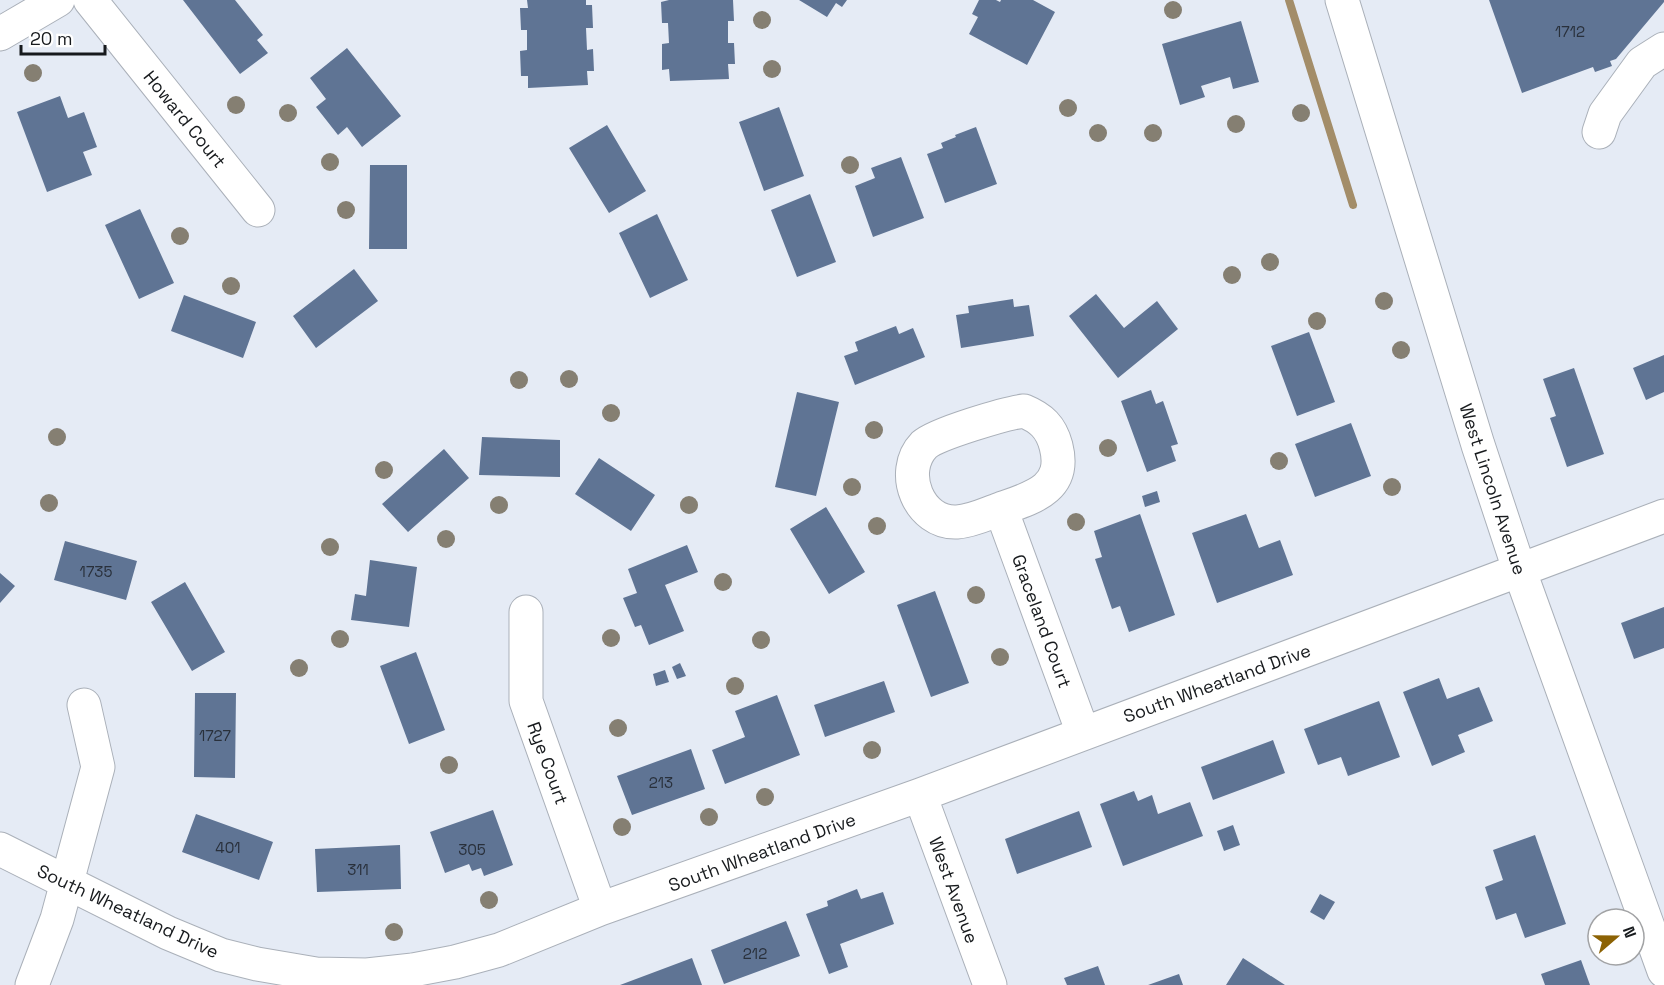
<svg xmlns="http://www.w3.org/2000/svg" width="1664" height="985" font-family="'Space Grotesk',sans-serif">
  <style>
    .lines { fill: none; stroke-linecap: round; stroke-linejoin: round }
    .stream { stroke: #a38d69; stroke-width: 8 }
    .building { fill: #5f7494 }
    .minor-casing { stroke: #aab0b9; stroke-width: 35 }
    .minor { stroke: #fff; stroke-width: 33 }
    .tree { fill: #857f72 }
    .labels { text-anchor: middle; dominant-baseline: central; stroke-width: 4.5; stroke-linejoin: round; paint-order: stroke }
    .number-label { font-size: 15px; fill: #29303b }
    .street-label { font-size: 18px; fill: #171a1d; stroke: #fff }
  </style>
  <rect width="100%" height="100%" fill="#e5ebf5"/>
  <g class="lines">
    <path class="stream" d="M1289 0 1353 205"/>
  </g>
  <path class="building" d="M183 0H235L263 35 257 40 268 53 240 74Z
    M527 0H586V5H592L593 28H586L587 50 593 49 594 71H587L588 85 528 88V76H521L520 51 527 50V30H521L520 8H528Z
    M669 0H733L734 21H728V43H734L735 64H728L729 79 670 81 669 69 662 70V44L669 43 668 23H662L661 2Z
    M799 0H847L842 7 836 3 827 17Z
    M979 0H996L1000 2 1001 0H1033L1055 12 1027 65 969 34 978 17 972 14Z
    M1489 0H1664V2L1616 59 1610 61 1612 66 1595 72 1593 67 1522 93Z
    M1241 21 1259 82 1233 89 1230 77 1201 86 1205 97 1180 105 1162 44Z
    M347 48 401 116 362 147 347 127 338 135 316 107 326 99 310 78Z
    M60 96 68 118 84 112 97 147 83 152 92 175 47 192 17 112Z
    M779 107 804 176 764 191 739 122Z
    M607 125 646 191 609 213 569 148Z
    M976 127 997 184 945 203 927 154 943 148 941 143 956 137 955 135Z
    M901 157 924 218 873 237 855 186 875 178 871 168Z
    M370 165H407V249H369Z
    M810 194 836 262 797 277 771 210Z
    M140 209 174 283 139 299 105 225Z
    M657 214 688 280 650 298 619 233Z
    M354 269 378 301 316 348 293 316Z
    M1096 294 1124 328 1157 301 1178 329 1118 378 1069 316Z
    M184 295 256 322 243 358 171 331Z
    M1013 299 1014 307 1029 305 1034 336 961 348 956 315 969 313 968 306Z
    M896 326 899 334 913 328 925 357 855 385 844 356 858 351 855 342Z
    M1309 332 1335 402 1297 416 1271 346Z
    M1664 355V392L1646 400 1633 368Z
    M1574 368 1604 454 1567 467 1550 418 1556 416 1543 379Z
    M1151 390 1156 404 1163 401 1178 444 1171 446 1176 461 1147 472 1121 401Z
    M797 392 839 402 816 496 775 487Z
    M1351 423 1371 476 1315 497 1295 444Z
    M482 437 560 440V477L479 475Z
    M444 449 469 478 408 532 382 504Z
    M599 458 655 495 631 531 575 494Z
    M1157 491 1160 502 1145 507 1142 496Z
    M826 507 865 572 829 594 790 529Z
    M1140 514 1175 615 1129 632 1120 606 1112 609 1095 559 1102 557 1094 531Z
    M1246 514 1259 548 1280 540 1293 575 1217 603 1192 533Z
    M65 541 137 561 126 600 54 580Z
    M687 545 698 572 665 585 684 631 649 645 641 625 635 627 623 598 637 593 628 569Z
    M370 560 417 567 409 627 351 620 355 594 366 596Z
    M0 573 15 586 0 603Z
    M185 582 225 652 192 671 151 602Z
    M935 591 969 683 931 697 897 605Z
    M1664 607V648L1634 659 1621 623Z
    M416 652 445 730 409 744 380 666Z
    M680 663 686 676 677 679 672 667Z
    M665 670 669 682 656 686 653 674Z
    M1439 678 1447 699 1479 687 1493 721 1458 735 1465 752 1432 766 1403 692Z
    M884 681 895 712 825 737 814 705Z
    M195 693H236L235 778 194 777Z
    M777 695 800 755 725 784 712 750 745 737 735 711Z
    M1379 701 1400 757 1348 776 1341 757 1318 765 1304 729Z
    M1273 740 1285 773 1213 800 1201 767Z
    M691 749 705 789 632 815 617 776Z
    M1134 791 1138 801 1152 795 1158 814 1190 802 1203 836 1123 866 1100 804Z
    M493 810 513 865 484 876 481 868 472 871 469 864 445 873 430 832Z
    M1079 811 1092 847 1017 874 1005 839Z
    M196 814 273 842 259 880 182 852Z
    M1233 825 1240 845 1224 851 1217 831Z
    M1535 835 1566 924 1525 938 1516 913 1496 920 1485 887 1503 880 1493 850Z
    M400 845 401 889 317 892 315 849Z
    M857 889 861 899 883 892 894 924 840 944 848 967 829 974 806 914 828 906 827 901Z
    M1320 894 1335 902 1324 920 1310 912Z
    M786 921 800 956 724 984 711 950Z
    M692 958 702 985H620Z
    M1243 958 1285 985H1226Z
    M1581 960 1590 985H1545L1541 974Z
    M1098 966 1105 985H1067L1064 978Z
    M1179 974 1183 985H1148Z"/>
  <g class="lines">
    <g class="minor-casing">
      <path id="minor" d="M90 0 258 210
        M1342 0 1478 445 1519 569 1664 971
        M0 34 58 0
        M1599 132 1605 114 1642 63 1664 49
        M1024 411C1041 418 1051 427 1056 446 1067 489 1032 498 1000 509 986 514 972 521 957 522 919 524 898 472 924 445 936 434 1006 413 1024 411Z
        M1001 509 1083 733
        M526 612V701L600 909
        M920 795 990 985
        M0 849 168 933 221 955 257 964 316 974 367 975 413 970 455 962 499 950 600 909 920 795 1664 516
        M32 985 57 919 98 767 84 705"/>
    </g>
    <use href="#minor" class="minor"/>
  </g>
  <g class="tree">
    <circle cx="1173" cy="10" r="9"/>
    <circle cx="762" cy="20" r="9"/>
    <circle cx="772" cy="69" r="9"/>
    <circle cx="33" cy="73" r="9"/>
    <circle cx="236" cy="105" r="9"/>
    <circle cx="1068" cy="108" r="9"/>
    <circle cx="288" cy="113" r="9"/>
    <circle cx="1301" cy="113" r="9"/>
    <circle cx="1236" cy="124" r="9"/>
    <circle cx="1098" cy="133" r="9"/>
    <circle cx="1153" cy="133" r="9"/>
    <circle cx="330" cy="162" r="9"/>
    <circle cx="850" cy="165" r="9"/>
    <circle cx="346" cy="210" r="9"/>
    <circle cx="180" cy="236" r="9"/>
    <circle cx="1270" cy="262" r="9"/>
    <circle cx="1232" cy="275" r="9"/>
    <circle cx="231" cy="286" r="9"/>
    <circle cx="1384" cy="301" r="9"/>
    <circle cx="1317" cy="321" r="9"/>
    <circle cx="1401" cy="350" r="9"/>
    <circle cx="569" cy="379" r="9"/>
    <circle cx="519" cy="380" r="9"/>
    <circle cx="611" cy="413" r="9"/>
    <circle cx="874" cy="430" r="9"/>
    <circle cx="57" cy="437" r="9"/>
    <circle cx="1108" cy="448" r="9"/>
    <circle cx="1279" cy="461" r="9"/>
    <circle cx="384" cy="470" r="9"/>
    <circle cx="852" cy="487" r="9"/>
    <circle cx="1392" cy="487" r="9"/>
    <circle cx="49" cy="503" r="9"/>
    <circle cx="499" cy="505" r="9"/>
    <circle cx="689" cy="505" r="9"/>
    <circle cx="1076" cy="522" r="9"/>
    <circle cx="877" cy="526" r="9"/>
    <circle cx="446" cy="539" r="9"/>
    <circle cx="330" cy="547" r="9"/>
    <circle cx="723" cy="582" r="9"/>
    <circle cx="976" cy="595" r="9"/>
    <circle cx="611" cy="638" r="9"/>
    <circle cx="340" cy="639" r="9"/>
    <circle cx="761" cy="640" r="9"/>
    <circle cx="1000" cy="657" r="9"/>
    <circle cx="299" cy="668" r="9"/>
    <circle cx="735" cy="686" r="9"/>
    <circle cx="618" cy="728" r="9"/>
    <circle cx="872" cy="750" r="9"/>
    <circle cx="449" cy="765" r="9"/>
    <circle cx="765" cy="797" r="9"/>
    <circle cx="709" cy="817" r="9"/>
    <circle cx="622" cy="827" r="9"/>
    <circle cx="489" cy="900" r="9"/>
    <circle cx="394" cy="932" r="9"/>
  </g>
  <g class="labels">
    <g class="number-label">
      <text x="1570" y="31">1712</text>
      <text x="96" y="571">1735</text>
      <text x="215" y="735">1727</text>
      <text x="661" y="782">213</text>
      <text x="228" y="847">401</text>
      <text x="472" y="849">305</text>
      <text x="358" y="869">311</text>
      <text x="755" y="953">212</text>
    </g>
    <g class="street-label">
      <text transform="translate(185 119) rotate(51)">Howard Court</text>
      <text transform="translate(1493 489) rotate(72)">West Lincoln Avenue</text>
      <text transform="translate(1042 621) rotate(70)">Graceland Court</text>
      <text transform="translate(1217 683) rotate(-20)">South Wheatland Drive</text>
      <text transform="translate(548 763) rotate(70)">Rye Court</text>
      <text transform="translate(762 852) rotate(-20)">South Wheatland Drive</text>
      <text transform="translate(954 890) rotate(70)">West Avenue</text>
      <text transform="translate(128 911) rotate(25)">South Wheatland Drive</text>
    </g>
  </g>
  <g transform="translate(1616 937) rotate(70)"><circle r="28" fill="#ffffff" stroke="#a2a3a5" stroke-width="1.5"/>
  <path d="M0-4.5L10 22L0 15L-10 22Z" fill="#8c6204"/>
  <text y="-9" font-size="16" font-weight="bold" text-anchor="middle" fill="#171a1d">N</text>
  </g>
  <path d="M21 45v9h84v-9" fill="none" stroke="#171a1d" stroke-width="3"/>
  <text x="30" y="45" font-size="18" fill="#171a1d" stroke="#ffffff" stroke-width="4.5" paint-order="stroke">20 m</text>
</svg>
